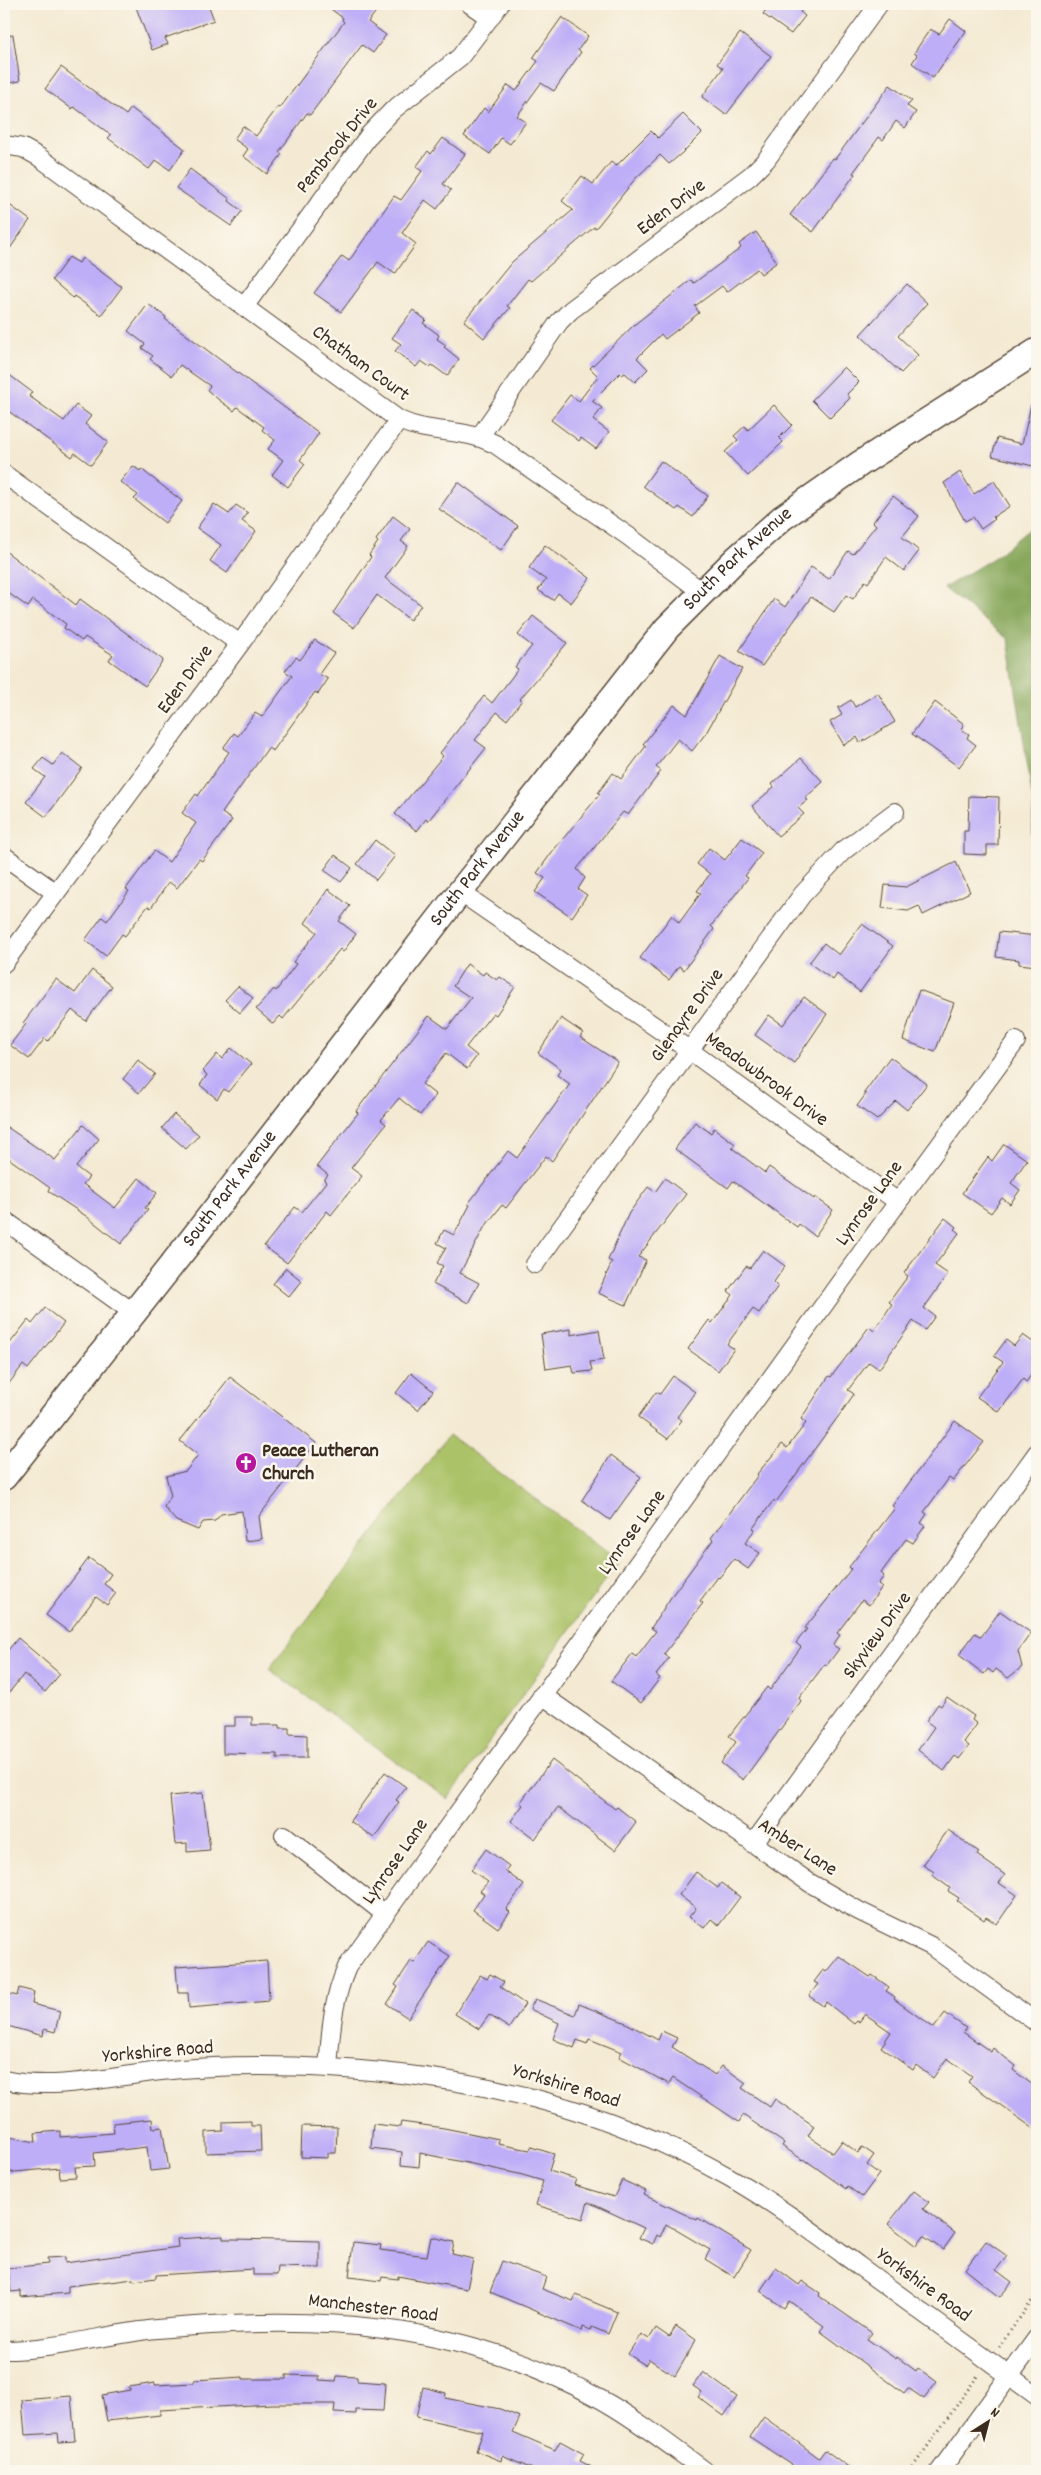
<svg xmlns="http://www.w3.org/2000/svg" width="1041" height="2475" font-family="Dekko,sans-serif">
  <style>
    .green { fill: #abc267; stroke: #737642 }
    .forest { fill: #88a85c; stroke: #62693d }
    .building { fill: #beadf7 }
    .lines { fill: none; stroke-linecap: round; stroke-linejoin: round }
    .street-casing { stroke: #574739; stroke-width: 20 }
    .secondary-casing { stroke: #574739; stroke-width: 28 }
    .path { stroke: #574739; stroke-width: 3; stroke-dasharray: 1 4; stroke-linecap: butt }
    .street { stroke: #fff; stroke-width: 18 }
    .secondary { stroke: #fff; stroke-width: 25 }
    .labels { text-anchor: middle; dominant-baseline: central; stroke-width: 5; stroke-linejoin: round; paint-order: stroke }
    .street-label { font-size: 20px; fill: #3b2a1e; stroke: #fbf7ec }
    .poi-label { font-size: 20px; font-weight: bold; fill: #3b2a1e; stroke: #fbf7ec; text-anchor: start }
  </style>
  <rect width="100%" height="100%" fill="#fbf7ec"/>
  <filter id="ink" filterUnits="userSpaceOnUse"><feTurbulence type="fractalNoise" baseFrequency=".02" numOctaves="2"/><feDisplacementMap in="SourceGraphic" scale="10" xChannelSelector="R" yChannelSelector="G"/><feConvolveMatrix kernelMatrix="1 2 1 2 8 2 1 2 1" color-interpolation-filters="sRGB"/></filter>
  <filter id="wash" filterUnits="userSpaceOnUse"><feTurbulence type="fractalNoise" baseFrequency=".0096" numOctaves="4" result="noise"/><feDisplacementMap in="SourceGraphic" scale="20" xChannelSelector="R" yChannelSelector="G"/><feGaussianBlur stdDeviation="1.12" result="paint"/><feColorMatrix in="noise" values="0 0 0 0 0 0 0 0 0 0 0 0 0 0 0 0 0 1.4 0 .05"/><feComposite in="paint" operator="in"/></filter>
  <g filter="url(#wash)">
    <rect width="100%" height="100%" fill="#f4ead3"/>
    <path class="green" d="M1037 792V875C1033 854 1029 811 1037 792Z
      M449 1435 619 1561 448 1799 269 1669Z"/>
    <path class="forest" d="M1037 523V792L1033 801 1008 639 944 588 995 557Z"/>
    <g id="blocks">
      <path class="building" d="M147 4H208L214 20 165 38 168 44 152 50 136 7Z
        M324 4H370L378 9 368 22 386 35 373 53 362 45 310 115 307 113 279 152 282 154 267 174 243 156 248 149 234 139 243 126 256 136 278 107 280 108 344 22 342 20 343 18Z
        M770 4H806L800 12 805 16 791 34 763 14Z
        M562 17 588 36 578 50 581 52 554 91 541 83 517 116 526 122 510 144 501 138 490 154 464 136 484 108 488 112 508 85 516 91 538 61 533 58Z
        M950 19 966 31 933 78 912 63 917 55 914 53 930 29 939 34Z
        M740 33 771 56 726 115 702 97 723 68 717 64Z
        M13 35 20 81 4 84V36Z
        M61 67 126 115 131 108 185 149 170 170 156 160 149 169 108 138 111 135 74 107 72 109 45 89Z
        M890 85 912 101 907 106 916 112 905 128 896 121 883 140 879 137 853 173 855 174 813 232 790 215 833 158 835 159Z
        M683 114 702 133 682 153 669 164 660 155 635 179 596 228 594 227 531 281 528 279 507 306 510 308 484 338 464 321 512 262 573 210 562 201 582 176 593 184 611 162 616 166 651 131 658 138Z
        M443 138 465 154 443 184 451 190 437 209 425 200 402 233 416 244 395 274 378 262 341 312 314 293 342 256 349 261 394 196 401 200 422 171 416 167 428 151 431 154Z
        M190 169 230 199 229 201 242 211 231 226 176 188Z
        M4 201 30 220 4 257Z
        M756 232 777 262 761 274 757 269 727 292 722 286 695 306 699 313 665 339 661 334 637 358 648 369 635 382 625 373 622 375 620 373 592 401 602 408 593 420 609 432 596 449 581 438 579 441 551 420 570 395 579 401 598 376 590 368 635 324 691 280 694 283 741 248 739 244Z
        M69 257 79 263 82 258 122 287 101 315 74 296 73 298 52 280Z
        M907 284 927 303 898 336 918 355 901 373 860 335Z
        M148 304 166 317 165 319 319 433 300 460 305 464 288 487 272 475 283 460 268 449 275 440 262 430 264 427 237 407 234 411 219 400 207 390 210 386 180 365 172 376 150 359 153 356 142 348 145 344 128 331Z
        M413 310 426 320 423 323 439 335 437 339 446 345 444 347 459 359 447 376 432 365 430 367 421 361 416 367 395 351 401 344 392 338Z
        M844 367 859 382 847 394 850 398 830 418 812 400Z
        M4 371 32 392 29 396 64 421 76 405 91 416 85 424 108 442 91 465 75 453 72 457 4 408Z
        M774 405 792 425 779 438 783 442 748 476 725 452 738 440 734 436 745 426 748 430Z
        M1031 405 1037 406V467L992 456 997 438 1022 444Z
        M661 461 708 496 693 517 679 507 676 510 643 486Z
        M133 466 140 471 141 469 182 501 165 523 134 499 138 495 120 482Z
        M960 472 974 494 994 481 1010 506 993 517 995 519 981 529 973 517 965 521 944 483Z
        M458 482 518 526 501 550 439 509Z
        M893 496 919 516 902 537 919 551 904 571 886 557 868 583 865 581 853 599 846 595 834 612 811 597 762 666 739 651 774 599 785 607 811 567 829 579 848 551 853 554 876 525 873 522Z
        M214 504 229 514 236 505 248 513 242 521 256 531 227 573 210 561 221 545 197 528Z
        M393 516 410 529 401 541 408 546 385 578 421 605 410 620 377 595 354 628 333 613 371 557 369 555 378 542 376 540Z
        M545 545 590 578 571 603 558 593 553 600 538 590 546 580 529 568Z
        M4 550 76 605 80 599 163 660 145 686 109 660 113 655 85 637 82 641 64 628 66 624 33 600 28 607 4 590Z
        M533 616 567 643 520 699 522 700 507 720 497 712 475 740 486 748 428 821 426 819 417 831 395 814 443 756 440 753 484 696 492 703 518 669 515 667 532 646 518 635Z
        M315 640 334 653 319 674 328 679 318 694 315 692 273 751 268 748 222 813 232 820 202 861 199 859 177 888 169 882 151 908 148 906 125 936 122 934 106 956 85 940 102 917 107 921 129 891 126 889 154 851 169 862 196 823 182 813 196 794 198 796 229 752 223 748 234 733 238 736 255 713 262 717 292 676 285 671 296 657 300 660Z
        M720 656 742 669 706 733 692 751 678 739 656 767 661 771 628 815 623 812 577 869 585 878 578 889 587 895 572 917 535 892 545 878 537 873 552 852 600 794 598 793 613 773 621 779 646 746 643 744 674 705 687 715Z
        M878 693 895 722 860 743 857 737 844 745 830 722 842 715 838 708 851 700 855 707Z
        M935 702 964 724 961 729 969 734 967 738 976 745 959 767 912 734Z
        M62 753 82 768 46 817 26 802 45 777 34 769 43 758 53 765Z
        M801 758 823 782 805 798 808 800 798 808 804 814 778 836 752 806 774 787 772 784Z
        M969 796 999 797 998 845H987V855L964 854V831H968Z
        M742 838 762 853 745 876 748 878 711 926 714 929 684 970 679 966 669 980 640 958 672 915 679 923 701 893 697 891 710 874 697 864 709 848 725 860Z
        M375 840 395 856 376 880 357 864Z
        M335 855 352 868 341 882 324 870Z
        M956 862 970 892 923 915 919 906 908 911 882 908 885 885 906 887Z
        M328 889 350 906 339 921 356 934 343 952 340 949 283 1019 280 1016 273 1024 256 1009 274 989 276 991 296 964 293 962 317 932 305 923Z
        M862 924 893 946 860 992 837 974 833 980 809 963 824 943 839 955Z
        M999 932 1037 936V966L1019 964V960L996 957Z
        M467 964 483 975 485 972 497 980 500 977 515 987 496 1015 493 1013 466 1047 477 1056 467 1069 446 1053 422 1084 436 1095 420 1115 399 1098 381 1120 386 1124 351 1168 362 1176 331 1215 327 1211 287 1263 264 1246 295 1207 302 1212 326 1182 324 1180 328 1175 317 1166 358 1113 356 1111 429 1016 447 1029 471 998 453 986Z
        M92 970 112 986 86 1021 72 1010 48 1041 45 1038 29 1059 10 1045 26 1024 23 1023 56 979 75 993Z
        M238 986 253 998 240 1013 225 1000Z
        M919 990 954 1003 935 1052 903 1040Z
        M804 997 827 1014 794 1063 755 1035 769 1015 783 1025Z
        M561 1018 583 1033 580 1037 618 1062 552 1161 546 1156 506 1208 502 1205 484 1228 460 1273 479 1283 468 1303 433 1284 443 1266 437 1263 446 1248 437 1243 444 1230 454 1235 470 1205 468 1204 508 1151 517 1158 570 1084 557 1075 561 1069 538 1053Z
        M231 1048 251 1064 228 1092 224 1089 217 1099 200 1085 207 1075 203 1071 217 1054 222 1059Z
        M890 1057 927 1084 907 1110 896 1101 877 1120 857 1106 866 1094 864 1093Z
        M138 1060 155 1074 139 1093 123 1079Z
        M174 1114 199 1135 186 1149 162 1128Z
        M695 1122 711 1133 714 1128 735 1144 732 1148 765 1173 769 1167 814 1199 815 1197 833 1210 815 1236 799 1224 797 1227 733 1181 728 1188 675 1149Z
        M4 1125 55 1160 83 1125 99 1139 76 1167 89 1177 83 1184 115 1208 139 1178 157 1193 145 1208 148 1210 121 1244 86 1216 48 1191 50 1188 4 1155Z
        M1004 1144 1027 1160 1011 1183 1020 1190 1010 1204 1002 1198 991 1213 962 1193 988 1157 992 1161Z
        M665 1178 686 1194 638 1257 646 1260 626 1305 598 1293 612 1262 608 1260 629 1213 648 1187 655 1192Z
        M945 1218 956 1227 954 1229 959 1233 935 1265 948 1274 924 1308 935 1316 925 1330 913 1321 879 1369 869 1362 848 1390 854 1394 843 1410 776 1502 773 1501 753 1528 755 1529 745 1543 760 1553 748 1569 734 1559 719 1578 718 1577 700 1601 703 1603 664 1654 669 1658 656 1675 660 1678 641 1703 611 1681 632 1654 636 1657 656 1631 651 1628 673 1594 713 1540 711 1538 758 1475 757 1474 782 1444 787 1448 806 1423 801 1419 829 1376 831 1377 869 1327 874 1331 892 1304 889 1302 908 1276 904 1273Z
        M763 1250 785 1266 774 1282 778 1286 759 1313 753 1309 727 1344 734 1349 718 1371 688 1349 709 1320 712 1323 733 1295 728 1291 746 1266 750 1268Z
        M286 1268 302 1281 289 1297 273 1284Z
        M45 1308 64 1323 28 1369 23 1365 4 1390V1351L28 1320 32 1324Z
        M571 1329V1335L599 1330 604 1360 590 1362 592 1371 574 1373 572 1365 546 1369 541 1334Z
        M1023 1335 1037 1345V1367L1026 1382 1023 1379 999 1412 977 1397 1003 1362 994 1356 1006 1340 1014 1346Z
        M411 1373 433 1391 418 1410 396 1393Z
        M673 1376 695 1392 677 1417 682 1420 668 1439 638 1417 656 1392 660 1394Z
        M230 1377 316 1443 259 1516 262 1539 245 1541 242 1511 221 1514 215 1521 203 1522 198 1530 176 1521 164 1507 171 1496 166 1476 186 1471 198 1455 180 1441Z
        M955 1421 984 1442 953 1481 949 1478 924 1512 927 1514 921 1523 925 1526 913 1543 906 1539 881 1573 884 1576 878 1584 882 1587 869 1605 862 1600 837 1633 840 1635 833 1645 839 1649 827 1665 825 1664 799 1698 801 1701 743 1780 721 1763 736 1742 729 1736 767 1687 770 1690 801 1647 796 1643 807 1629 805 1628 851 1569 849 1567 895 1508 892 1506Z
        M611 1455 641 1477 610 1520 582 1500Z
        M89 1558 111 1574 104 1584 116 1593 107 1605 96 1597 69 1632 46 1615Z
        M1000 1611 1031 1633 1018 1651 1022 1667 1008 1678 996 1669 993 1673 988 1669 984 1674 959 1655 975 1633 981 1637Z
        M18 1638 60 1674 45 1692 24 1674 4 1699V1655Z
        M947 1697 974 1716 972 1720 977 1724 964 1742 969 1746 959 1759 955 1756 944 1771 918 1750 934 1727 926 1721 938 1704 941 1706Z
        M235 1717H252V1725H280V1728H289V1734L307 1735V1758H277V1754L223 1753V1726H235Z
        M552 1760 615 1809 617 1807 636 1822 615 1850 558 1807 535 1839 511 1821 523 1805 520 1803Z
        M385 1772 406 1787 396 1800 399 1802 374 1838 350 1821Z
        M203 1793 210 1850 187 1852V1843L175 1844 170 1796Z
        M948 1830 979 1852 977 1855 1005 1875 999 1883 1017 1895 997 1924 986 1917 984 1920 957 1901 959 1898 948 1891 950 1888 932 1875 934 1872 923 1865Z
        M486 1849 509 1866 505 1871 524 1885 506 1909 510 1912 498 1928 473 1910 484 1894 480 1891 488 1882 471 1870Z
        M696 1872 718 1888 721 1883 740 1897 719 1925 711 1919 704 1928 689 1917 696 1908 679 1895Z
        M428 1942 450 1956 408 2018 387 2004 398 1987 395 1985 411 1961 414 1963Z
        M839 1956 870 1977 872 1975 889 1987 886 1991 895 1997 894 1999 934 2028 945 2013 966 2028 963 2032 991 2052 993 2048 1016 2066 1013 2070 1037 2088V2131L968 2082 972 2076 947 2058 933 2078 916 2065 913 2070 881 2047 891 2032 865 2014 859 2022 857 2021 854 2024 826 2002 823 2006 809 1996 818 1984 814 1982 823 1970 826 1972Z
        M267 1961 269 2001 189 2008 188 1993H178L176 1967Z
        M490 1974 504 1982 500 1987 525 2004 509 2028 489 2015 479 2029 455 2014 480 1975 487 1979Z
        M19 1988 34 1992 32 2004 60 2011 55 2032 44 2029 43 2036 4 2025V1992L17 1996Z
        M535 1999 575 2015 579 2004 626 2023 658 2040 662 2031 677 2038 672 2047 715 2075 722 2066 746 2083 742 2088 770 2107 775 2099 814 2126 808 2136 833 2153 842 2141 858 2153 862 2147 874 2155 867 2165 879 2174 862 2197 847 2186 846 2189 804 2159 803 2160 782 2146 784 2143 743 2115 739 2122 673 2078 669 2084 619 2057 622 2052 589 2039 587 2044 577 2040 574 2048 553 2039 559 2023 530 2009Z
        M152 2119 153 2128 162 2127 169 2169 150 2171 147 2147 94 2153 95 2166 75 2167 76 2177 60 2178 59 2168 4 2173V2136L36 2142 35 2133 60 2131V2137L114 2133 113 2123Z
        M251 2121V2126H260L261 2151 206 2153V2132L223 2131V2122Z
        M401 2122 444 2128 499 2139 498 2144 530 2150 531 2147 554 2154 549 2171 576 2179 574 2185 614 2197 622 2180 646 2191 644 2195 697 2220 698 2218 751 2250 734 2277 705 2259 710 2250 666 2224 660 2237 657 2235 653 2244 639 2238 644 2228 588 2202 583 2219 536 2205 543 2181 519 2174 420 2153 419 2167 401 2165 402 2152 371 2148 373 2124 400 2127Z
        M302 2126 337 2127 336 2153H328V2158L301 2157Z
        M914 2191 929 2202 923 2209 955 2233 943 2250 923 2236 916 2246 888 2224Z
        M223 2236V2239H234L320 2241V2268L278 2267 277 2275H253V2269L156 2275V2278L134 2281 133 2279 111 2282 110 2281 68 2286V2293L21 2297V2291L11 2292 8 2268 48 2264 47 2258 65 2257V2263L178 2247 177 2239Z
        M431 2237 454 2242 452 2254 473 2259 467 2289 398 2276V2279L382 2277 381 2281 349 2277 353 2242 381 2245 380 2250 427 2256Z
        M986 2241 1007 2256 996 2270 1012 2282 1000 2297 965 2269Z
        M502 2261 546 2277 542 2289 573 2301 576 2295 617 2312 608 2334 592 2327 591 2330 583 2327 582 2331 490 2292Z
        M776 2268 799 2285 802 2281 820 2293 819 2296 872 2333 867 2339 896 2359 897 2357 916 2371 918 2368 937 2382 924 2399 908 2388 904 2393 820 2331 824 2326 789 2301 784 2308 760 2291Z
        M676 2326 696 2340 675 2376 649 2359 645 2365 628 2354 641 2334 649 2339 656 2328 669 2337Z
        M703 2372 737 2397 724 2416 698 2397 702 2392 693 2386Z
        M286 2375 319 2376V2380L336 2381 337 2376 357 2377V2381L385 2383 383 2411 356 2410V2414L334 2413 335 2404H272L160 2410V2415L107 2421 102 2395 130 2390 129 2387 155 2383V2385L194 2383V2380L243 2377V2379H286Z
        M423 2387 446 2393 445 2398 500 2409 520 2417 513 2432 555 2450 560 2441 584 2454 580 2461 599 2471H537L502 2456 501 2461 476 2451 483 2432 416 2417Z
        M71 2396 75 2441 59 2442 58 2433 25 2435 22 2400Z
        M764 2417 819 2458 825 2450 854 2471H801L750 2437Z"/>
    </g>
  </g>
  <g filter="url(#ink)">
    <use href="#blocks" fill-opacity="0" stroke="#574739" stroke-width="1"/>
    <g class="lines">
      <g class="street-casing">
        <path id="street" d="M470 4 490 18
          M4 145 23 148 39 157 399 420C431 435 462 427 495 444L628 536 702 592
          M244 307 370 134 393 110 460 57 500 4
          M480 436 559 322 571 310 750 176 766 160 879 4
          M4 474 240 644
          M4 856 56 893
          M460 892 689 1050 898 1202
          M4 963 240 644 399 420
          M4 1220 134 1313
          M535 1264 802 895 843 851 895 812
          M542 1695 810 1883 859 1911 931 1946 1037 2023
          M284 1835 385 1914
          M753 1844 1037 1453
          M328 2068C331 2031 332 2002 347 1967L898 1202 1016 1041
          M4 2080C55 2091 109 2077 161 2071 216 2065 275 2065 330 2068 474 2076 602 2106 729 2177 775 2203 817 2235 859 2266 918 2309 978 2353 1037 2396
          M4 2350C56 2350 106 2334 157 2329 314 2314 461 2321 602 2400 638 2420 672 2447 705 2471
          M940 2471 1037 2338"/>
      </g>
      <g class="secondary-casing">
        <g id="secondary">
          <path id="s1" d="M4 1477 193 1238 460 892 667 628 736 559 782 518 861 463 1037 351"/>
        </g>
      </g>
      <path class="path" d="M999 2347 1037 2294
        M910 2471 979 2374"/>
      <use href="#street" class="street"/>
      <use href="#secondary" class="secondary"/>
    </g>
  </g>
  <defs>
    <g id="church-disc" transform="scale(1.125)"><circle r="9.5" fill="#b5179e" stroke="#fbf7ec"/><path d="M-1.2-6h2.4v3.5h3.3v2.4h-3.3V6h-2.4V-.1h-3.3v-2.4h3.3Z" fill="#fff"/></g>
  </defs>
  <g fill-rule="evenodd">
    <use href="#church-disc" x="246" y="1463"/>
  </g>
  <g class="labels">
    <g class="street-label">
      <text transform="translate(338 146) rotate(-51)">Pembrook Drive</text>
      <text transform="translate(672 208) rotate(-37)">Eden Drive</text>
      <text transform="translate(360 364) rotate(36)">Chatham Court</text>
      <text stroke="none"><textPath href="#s1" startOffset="1176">South Park Avenue</textPath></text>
      <text transform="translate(186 680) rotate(-54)">Eden Drive</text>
      <text stroke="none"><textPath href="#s1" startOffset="771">South Park Avenue</textPath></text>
      <text transform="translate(688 1016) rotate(-54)">Glenayre Drive</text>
      <text transform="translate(766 1080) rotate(36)">Meadowbrook Drive</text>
      <text stroke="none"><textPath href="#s1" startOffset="366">South Park Avenue</textPath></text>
      <text transform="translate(870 1204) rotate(-54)">Lynrose Lane</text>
      <text transform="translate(633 1533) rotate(-54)">Lynrose Lane</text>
      <text transform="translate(878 1636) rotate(-54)">Skyview Drive</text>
      <text transform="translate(797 1848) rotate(33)">Amber Lane</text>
      <text transform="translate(396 1862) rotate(-55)">Lynrose Lane</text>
      <text transform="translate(158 2053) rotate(-5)">Yorkshire Road</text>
      <text transform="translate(566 2087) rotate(17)">Yorkshire Road</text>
      <text transform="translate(923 2286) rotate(36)">Yorkshire Road</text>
      <text transform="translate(373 2309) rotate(7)">Manchester Road</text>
    </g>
    <g class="poi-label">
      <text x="262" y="1452">Peace Lutheran<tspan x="262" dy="23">Church</tspan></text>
    </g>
  </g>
  <rect width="1041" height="2475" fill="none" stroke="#fbf7ec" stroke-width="20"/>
  <g transform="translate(988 2422) rotate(36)" stroke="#fbf7ec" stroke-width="4" paint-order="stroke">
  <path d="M0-4L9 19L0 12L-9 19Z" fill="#3b2a1e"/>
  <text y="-8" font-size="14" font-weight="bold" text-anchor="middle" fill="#3b2a1e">N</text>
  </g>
</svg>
